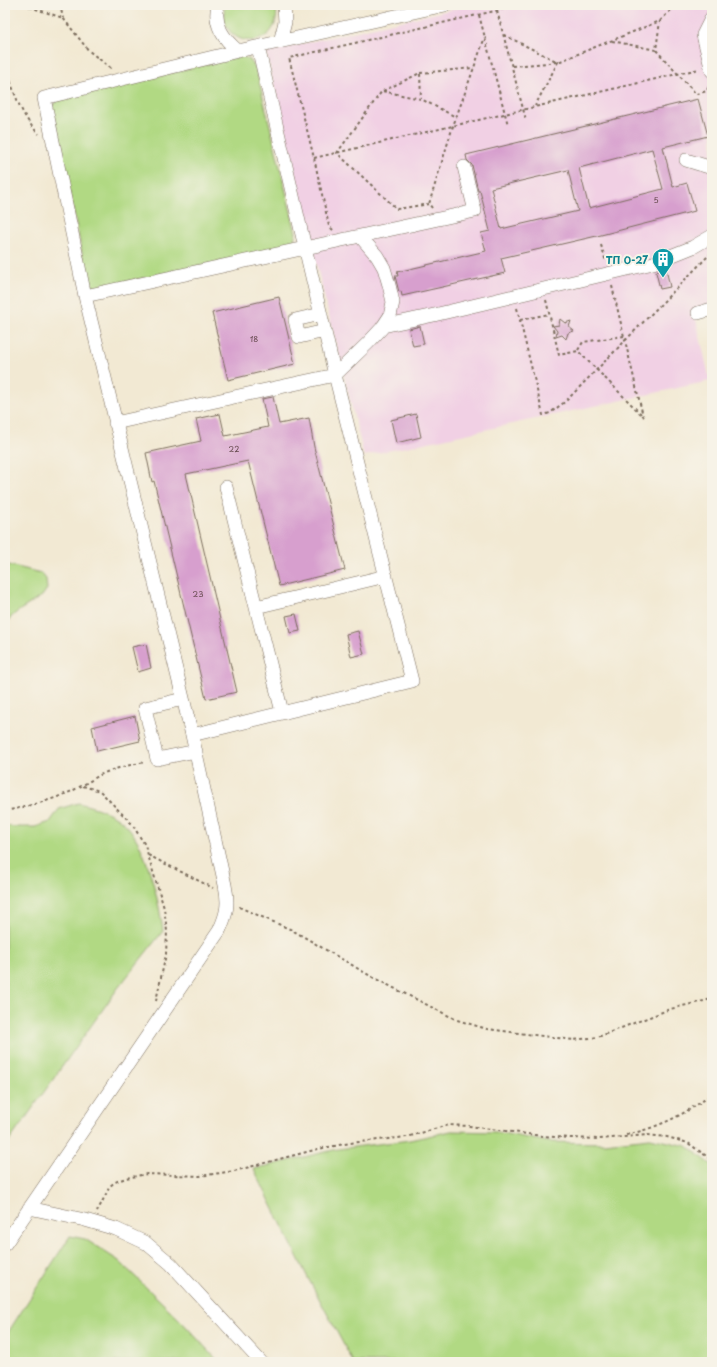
<svg xmlns="http://www.w3.org/2000/svg" width="717" height="1367" font-family="'Playpen Sans',sans-serif">
  <style>
    .built { fill: #f1d0e4 }
    .green { fill: #b1d983; stroke: #768250 }
    .building { fill: #d79fce; fill-rule: evenodd }
    .lines { fill: none; stroke-linecap: round; stroke-linejoin: round }
    .minor-casing { stroke: #7b6d5d; stroke-width: 14 }
    .path { stroke: #7b6d5d; stroke-width: 2; stroke-dasharray: 3 3; stroke-linecap: butt }
    .minor { stroke: #fff; stroke-width: 13 }
    .labels { text-anchor: middle; dominant-baseline: central; stroke-width: 4; stroke-linejoin: round; paint-order: stroke }
    .number-label { font-size: 8px; fill: #62474a }
    .culture-label { font-size: 10px; font-weight: bold; fill: #0d838f; stroke: #f7f3e8; text-anchor: end }
  </style>
  <rect width="100%" height="100%" fill="#f7f3e8"/>
  <filter id="ink" filterUnits="userSpaceOnUse"><feTurbulence type="fractalNoise" baseFrequency=".025" numOctaves="2"/><feDisplacementMap in="SourceGraphic" scale="8" xChannelSelector="R" yChannelSelector="G"/><feConvolveMatrix kernelMatrix="1 2 1 2 8 2 1 2 1" color-interpolation-filters="sRGB"/></filter>
  <filter id="wash" filterUnits="userSpaceOnUse"><feTurbulence type="fractalNoise" baseFrequency=".012" numOctaves="4" result="noise"/><feDisplacementMap in="SourceGraphic" scale="16" xChannelSelector="R" yChannelSelector="G"/><feGaussianBlur stdDeviation="0.9" result="paint"/><feColorMatrix in="noise" values="0 0 0 0 0 0 0 0 0 0 0 0 0 0 0 0 0 1.4 0 .05"/><feComposite in="paint" operator="in"/></filter>
  <g filter="url(#wash)">
    <rect width="100%" height="100%" fill="#f2e9d3"/>
    <path class="built" d="M471 5H711L712 10V305L694 310 710 381 364 456 319 275 266 52Z"/>
    <path class="green" d="M225 5H276C284 54 215 51 225 5Z
      M241 56 250 60 256 69 296 233 293 242 286 248 96 288 88 282 52 106 58 100Z
      M5 564 41 573 46 579 47 589 42 596 17 612 10 618 5 628Z
      M78 803C94 807 110 811 123 822 146 841 159 902 163 931L118 988 5 1147V825L13 827H35L50 822 59 809Z
      M451 1131 496 1132 549 1142 604 1143 650 1138 687 1146 712 1165V1362H353L308 1278 254 1169 338 1149 410 1140Z
      M70 1236 85 1239 119 1261 180 1320 219 1362H5V1337Z"/>
    <g id="blocks">
      <path class="building" d="M698 99 708 136 663 147 673 187 687 183 695 211 601 235 501 258 505 273 402 296 401 291 399 292 395 276H398L397 272 486 251 481 233 490 231 480 191H478L472 165 467 160 466 155ZM652 149 663 189 589 208 579 168ZM568 170 578 211 501 229 491 188Z
        M666 269 670 287 660 289 656 272Z
        M279 297 295 364 228 380 212 313Z
        M560 319 565 323 571 321 569 327 574 331 568 333 566 339 562 335 556 337 557 331 553 326 559 325Z
        M420 326 424 344 413 346 409 329Z
        M273 397 279 424 309 418 314 447 345 570 279 586 248 461 186 474 237 692 206 699 154 481 152 482 146 453 201 441 196 419 220 414 225 436 268 427 262 399Z
        M416 414 421 437 396 443 391 420Z
        M296 614 300 631 290 633 286 616Z
        M358 631 364 654 351 657 346 634Z
        M146 644 151 668 138 672 132 647Z
        M135 716 140 741 97 751 92 727Z"/>
    </g>
  </g>
  <g filter="url(#ink)">
    <use href="#blocks" fill-opacity="0" stroke="#7b6d5d" stroke-width="1"/>
    <g class="lines">
      <g class="minor-casing">
        <path id="minor" d="M218 5C213 25 224 39 238 51
          M712 17 703 35 712 71
          M280 42 285 22 284 5
          M686 160 712 168
          M85 296 475 211 464 167
          M698 313 712 309
          M321 314 295 320 299 337 325 331
          M383 326 434 315 653 263 693 247 712 236
          M115 423 335 375 368 343 382 328 390 316 393 302 389 285 384 268 377 256 360 236
          M226 487 282 712
          M256 607 386 576
          M183 699 145 708 157 759 196 751
          M192 735 412 681 335 375 258 47
          M29 1208 85 1220 116 1229 146 1243 171 1264 261 1362
          M5 1244 219 931C227 914 229 904 225 885L192 735 85 296 44 98 238 51 445 5"/>
      </g>
      <path class="path" d="M24 5 63 18 89 51 112 69
        M60 5 63 18
        M497 11 526 120
        M479 15 508 125
        M504 35 558 62 535 106
        M612 41 656 50 660 21
        M656 50 696 94 707 91 709 85V83
        M5 64C13 89 20 116 39 134
        M512 66 558 62 660 21 676 5
        M420 73 474 68
        M383 91 420 73 421 99
        M314 158 699 69
        M429 204 397 209 337 153 382 91 421 99 456 117
        M432 208 429 204 453 126 485 37
        M333 230 329 226 314 158 289 58 521 5
        M601 245 606 262
        M612 286 643 416
        M546 300 559 355 578 351 644 417
        M517 308 543 415 550 413 566 401 712 252
        M520 320 549 314
        M578 350 583 342 624 336
        M83 786 100 791 132 824 145 845 164 908 167 931 166 954 156 1001
        M5 811C25 807 46 802 65 794 77 789 88 782 100 775 114 768 130 765 145 762
        M148 855 213 888
        M239 907 292 930 374 978 457 1020 487 1029 574 1040 598 1037 670 1009 712 999
        M626 1135C660 1127 684 1115 712 1094
        M97 1212 110 1186 115 1182 126 1178 147 1174 200 1176 234 1171 318 1149 350 1143 407 1137 448 1125 469 1126 542 1136 570 1138 599 1139 647 1135 667 1137 688 1143 712 1160"/>
      <use href="#minor" class="minor"/>
    </g>
  </g>
  <defs>
    <g id="building-pin" transform="scale(1.15)"><path d="M0 17L-7.5 6A9.5 9.5 0 1 1 7.5 6Z" fill="#0f9aa8" stroke="#f7f3e8"/><path d="M-4-6H4V6H1V3H-1V6H-4ZM-2.5-4.3h1.7v1.8h-1.7ZM.8-4.3h1.7v1.8H.8ZM-2.5-1h1.7V.8h-1.7ZM.8-1h1.7V.8H.8Z" fill="#fff"/></g>
  </defs>
  <g fill-rule="evenodd">
    <use href="#building-pin" x="663" y="259"/>
  </g>
  <g class="labels">
    <g class="number-label">
      <text x="656" y="200">5</text>
      <text x="254" y="339">18</text>
      <text x="234" y="449">22</text>
      <text x="198" y="594">23</text>
    </g>
    <g class="culture-label">
      <text x="648" y="259">ТП 0-27</text>
    </g>
  </g>
  <rect width="717" height="1367" fill="none" stroke="#f7f3e8" stroke-width="20"/>
</svg>
